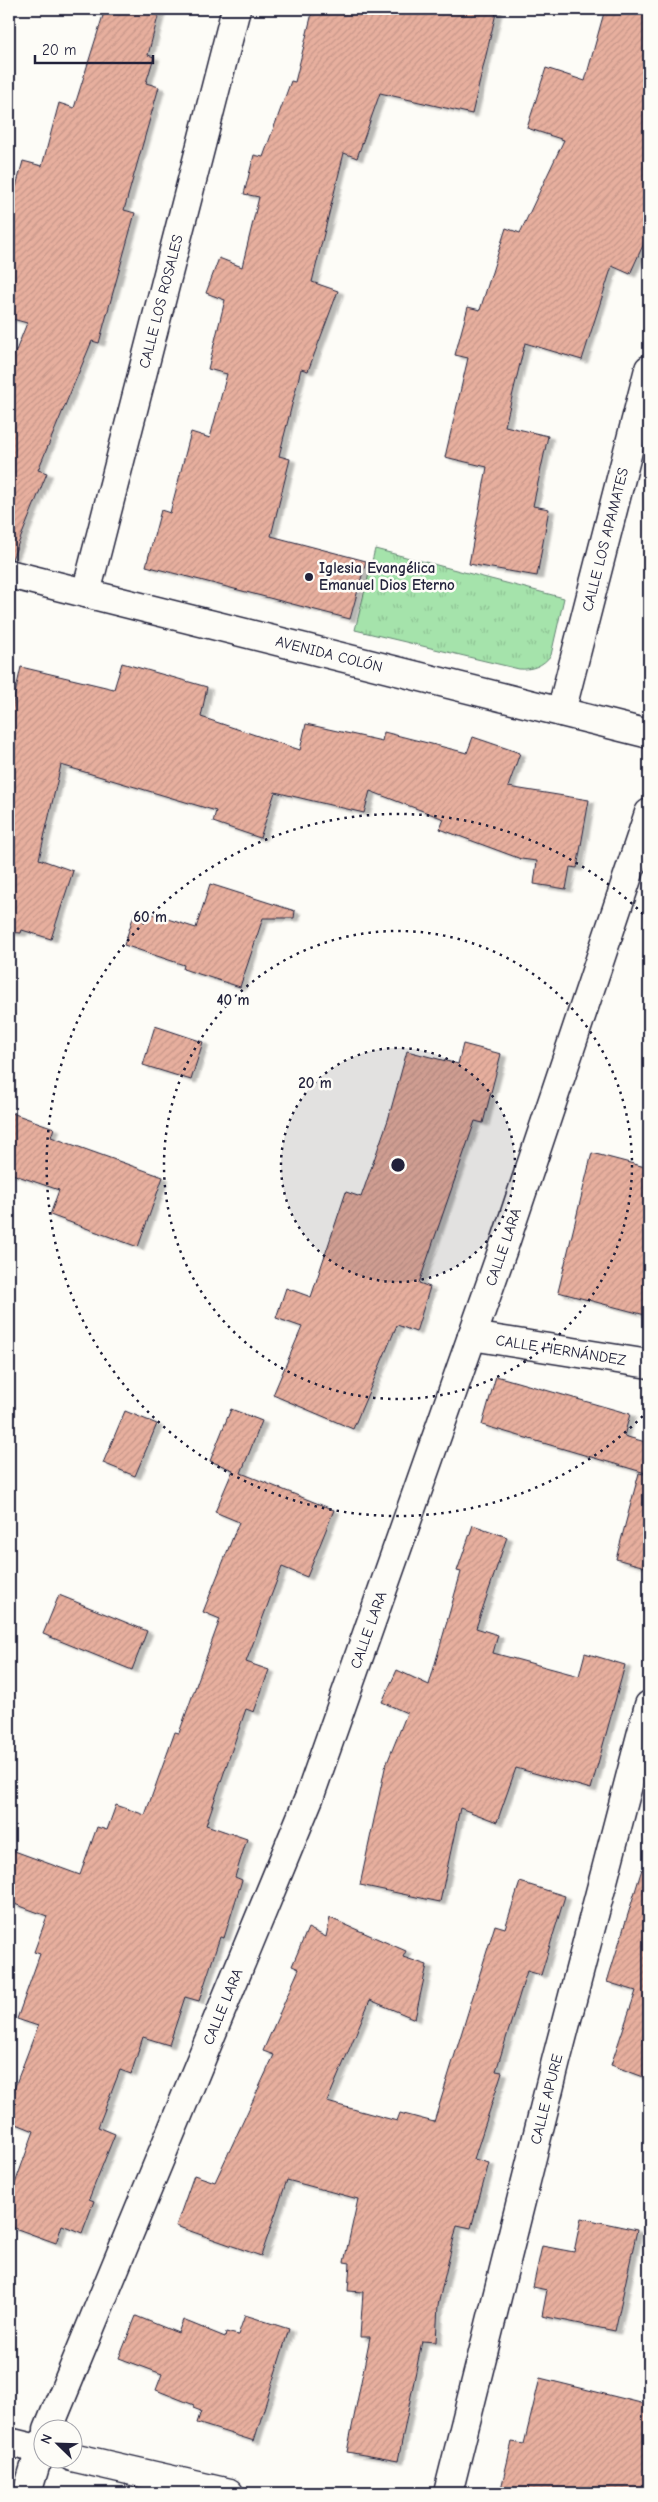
<svg xmlns="http://www.w3.org/2000/svg" width="658" height="2502" font-family="'Comic Neue',sans-serif">
  <style>
    .park { fill: url(#park-tufts); stroke: #648273 }
    .building { fill: url(#building-hatch); stroke: #22223b; filter: url(#shadow) }
    .lines { fill: none; stroke-linecap: round; stroke-linejoin: round }
    .street-casing { stroke: #22223b; stroke-width: 31 }
    .street { stroke: #fdfcf7; stroke-width: 28 }
    .ring { fill: none; stroke: #22223b; stroke-width: 2.5; stroke-dasharray: 2.5 5 }
    .poi-dot { fill: #22223b; stroke: #fdfcf7; stroke-width: 2 }
    .labels { text-anchor: middle; dominant-baseline: central; stroke-width: 5; stroke-linejoin: round; paint-order: stroke }
    .street-label { font-size: 15px; fill: #22223b; stroke: #fdfcf7 }
    .poi-label { font-size: 15px; font-weight: bold; fill: #22223b; stroke: #fdfcf7; text-anchor: start }
    .centre { fill: #22223b; stroke: #fdfcf7; stroke-width: 2.5 }
    .ring-label { font-size: 15px; text-anchor: middle; font-weight: bold; fill: #22223b; stroke: #fdfcf7; stroke-width: 5; stroke-linejoin: round; paint-order: stroke }
  </style>
  <defs>
    <pattern id="park-tufts" width="24" height="20" patternUnits="userSpaceOnUse" patternTransform="scale(1.25)"><rect width="24" height="20" fill="#a5e3ab"/><path d="M3 7l-1-3M5 7V3M7 7l1-3M15 17l-1-3M17 17v-4M19 17l1-3" fill="none" stroke="#8ec294"/></pattern>
    <pattern id="building-hatch" width="6" height="6" patternUnits="userSpaceOnUse" patternTransform="scale(1.25)"><rect width="6" height="6" fill="#e7af9e"/><path d="M-1 1l2-2M0 6l6-6M5 7l2-2" fill="none" stroke="#c69689"/></pattern>
    <filter id="shadow"><feDropShadow dx="5.5" dy="3" stdDeviation="1" flood-color="#0004"/></filter>
  </defs>
  <rect width="100%" height="100%" fill="#fdfcf7"/>
  <filter id="ink" filterUnits="userSpaceOnUse"><feTurbulence type="fractalNoise" baseFrequency=".02" numOctaves="2"/><feDisplacementMap in="SourceGraphic" scale="10" xChannelSelector="R" yChannelSelector="G"/><feConvolveMatrix kernelMatrix="1 2 1 2 8 2 1 2 1" color-interpolation-filters="sRGB"/></filter>
  <g filter="url(#ink)">
    <path class="park" d="M375 549 564 598 551 655C543 666 532 670 519 669L355 630Z"/>
    <path class="building" d="M105 9H160L148 55 154 57 146 83 159 87 124 210 135 213 99 343 92 341 38 470 47 473 12 559H9V368L27 323 9 318V212L23 161 42 166 59 103 74 108Z
      M313 9H497L472 114 380 93 357 158 344 153 312 282 338 291 308 371 301 369 279 456 290 459 271 536 366 561 350 619 146 566 161 510 170 513 191 432 210 438 227 374 208 369 225 300 206 293 219 258 242 267 259 197 244 194 254 155 263 157 291 81 295 82Z
      M605 9H649V232L630 274 612 266 582 360 525 343 505 426 548 436 533 506 549 509 537 576 469 564 487 467 445 457 468 358 455 355 468 307 480 310 506 228 520 233 564 140 527 128 546 68 585 81Z
      M122 663 207 687 201 717 300 750 306 724 382 741 384 732 467 753 473 737 520 753 508 787 589 800 577 868 570 867 566 889 534 884 537 861 521 859 440 829 444 819 370 791 364 813 275 792 260 838 213 822 216 811 61 765 39 859 73 871 51 939 22 930 21 933 9 932V721L21 667 114 689Z
      M210 884 295 911 294 918H263L240 987 183 969 184 965 124 945 136 909 196 928Z
      M155 1026 203 1042 191 1080 143 1065Z
      M463 1044 501 1054 483 1123 475 1121 419 1283 430 1287 416 1332 397 1325 353 1429 273 1395 302 1327 276 1318 286 1288 311 1297 346 1192 361 1197 388 1120 407 1051 458 1064Z
      M9 1112 54 1128 51 1137 163 1177 138 1247 50 1215 59 1190 9 1173Z
      M592 1153 649 1168V1316L558 1292Z
      M496 1376 630 1414 624 1436 649 1443V1474L482 1425Z
      M231 1409 262 1421 241 1473 334 1510 307 1577 282 1567 246 1662 269 1670 254 1712 246 1709 206 1825 247 1839 235 1877 242 1880 224 1938 220 1937 199 2001 185 1997 169 2045 143 2037 131 2074 120 2070 98 2127 115 2134 89 2199 94 2201 82 2233 62 2225 56 2243 9 2226V2200L34 2131 9 2121V2102L38 2026 17 2019 40 1954 34 1952 47 1916 9 1902V1849L80 1875 97 1827 107 1830 116 1805 145 1815 175 1732 179 1733 220 1619 203 1612 239 1522 215 1512 233 1470 210 1461Z
      M125 1411 157 1424 135 1476 103 1463Z
      M639 1473 649 1475V1568L616 1559Z
      M473 1525 507 1537 476 1628 498 1635 493 1653 579 1676 585 1653 625 1665 591 1789 516 1768 497 1822 460 1808 440 1902 360 1885 385 1768 407 1713 382 1702 397 1670 429 1685 461 1572 457 1571Z
      M59 1595 147 1631 132 1670 43 1634Z
      M642 1869 649 1870V2079L611 2065 636 1991 607 1982Z
      M520 1882 565 1896 541 1975 527 1971 496 2071 502 2072 474 2159 489 2163 471 2228 457 2225 438 2305 436 2342 422 2341 398 2461 347 2452 370 2337H360L363 2292 348 2291 350 2263 344 2262 358 2199 287 2180 261 2256 176 2226 194 2175 215 2182 274 2055 263 2051 299 1969 292 1966 308 1928 326 1937 330 1918 406 1951 403 1957 427 1965 415 2019 370 2000 327 2102 397 2121 400 2113 434 2122 495 1925 505 1928Z
      M581 2218 637 2230 615 2331 542 2316 547 2290 533 2287 542 2246 574 2252Z
      M245 2315 289 2329 254 2441 197 2423 201 2411 193 2408 194 2405 156 2390 162 2374 119 2358 136 2316 178 2333 183 2320 225 2337 226 2332 238 2335Z
      M540 2378 649 2405V2493H500L512 2442 524 2444Z"/>
    <g class="lines">
      <g class="street-casing">
        <g id="street">
          <path id="s1" d="M9 574 649 734"/>
          <path id="s2" d="M86 593 236 9"/>
          <path id="s3" d="M561 712 649 369"/>
          <path id="s4" d="M472 1336 649 1364"/>
          <path id="s5" d="M48 2430 309 1798 505 1243 649 813"/>
          <path d="M9 2442 42 2450"/>
          <path d="M72 2457 229 2493"/>
          <path d="M27 2493 42 2443"/>
          <path id="s6" d="M448 2493 556 2061 649 1705"/>
        </g>
      </g>
      <use href="#street" class="street"/>
    </g>
  </g>
  <circle cx="398" cy="1165" r="117" fill="#22223b" fill-opacity=".12"/>
  <g class="ring">
    <circle cx="398" cy="1165" r="117"/>
    <circle cx="398" cy="1165" r="234"/>
    <path d="M648 1411A351 351 0 1 1 648 919"/>
  </g>
  <circle class="poi-dot" cx="309" cy="577" r="5"/>
  <g class="labels">
    <g class="street-label">
      <text stroke="none"><textPath href="#s2" startOffset="301">CALLE LOS ROSALES</textPath></text>
      <text stroke="none"><textPath href="#s3" startOffset="178">CALLE LOS APAMATES</textPath></text>
      <text stroke="none"><textPath href="#s1" startOffset="330">AVENIDA COLÓN</textPath></text>
      <text stroke="none"><textPath href="#s5" startOffset="1268">CALLE LARA</textPath></text>
      <text stroke="none"><textPath href="#s4" startOffset="90">CALLE HERNÁNDEZ</textPath></text>
      <text stroke="none"><textPath href="#s5" startOffset="862">CALLE LARA</textPath></text>
      <text stroke="none"><textPath href="#s5" startOffset="458">CALLE LARA</textPath></text>
      <text stroke="none"><textPath href="#s6" startOffset="406">CALLE APURE</textPath></text>
    </g>
    <g class="poi-label">
      <text x="319" y="568">Iglesia Evangélica<tspan x="319" dy="17">Emanuel Dios Eterno</tspan></text>
    </g>
  </g>
  <circle cx="398" cy="1165" r="8" class="centre"/>
  <g class="ring-label">
    <text x="150" y="922">60 m</text>
    <text x="233" y="1005">40 m</text>
    <text x="315" y="1088">20 m</text>
  </g>
  <rect width="658" height="2502" fill="none" stroke="#fdfcf7" stroke-width="30"/>
  <rect x="15" y="15" width="628" height="2472" fill="none" stroke="#22223b" stroke-width="2" filter="url(#ink)"/>
  <g transform="translate(58 2444) rotate(293)"><circle r="24" fill="#fdfcf7" stroke="#a5a5ac"/>
  <path d="M0-4L9 19L0 12L-9 19Z" fill="#22223b"/>
  <text y="-8" font-size="14" font-weight="bold" text-anchor="middle" fill="#22223b">N</text>
  </g>
  <path d="M35 55v8h118v-8" fill="none" stroke="#22223b" stroke-width="2.5"/>
  <text x="42" y="55" font-size="15" fill="#22223b" stroke="#fdfcf7" stroke-width="4" paint-order="stroke">20 m</text>
</svg>
